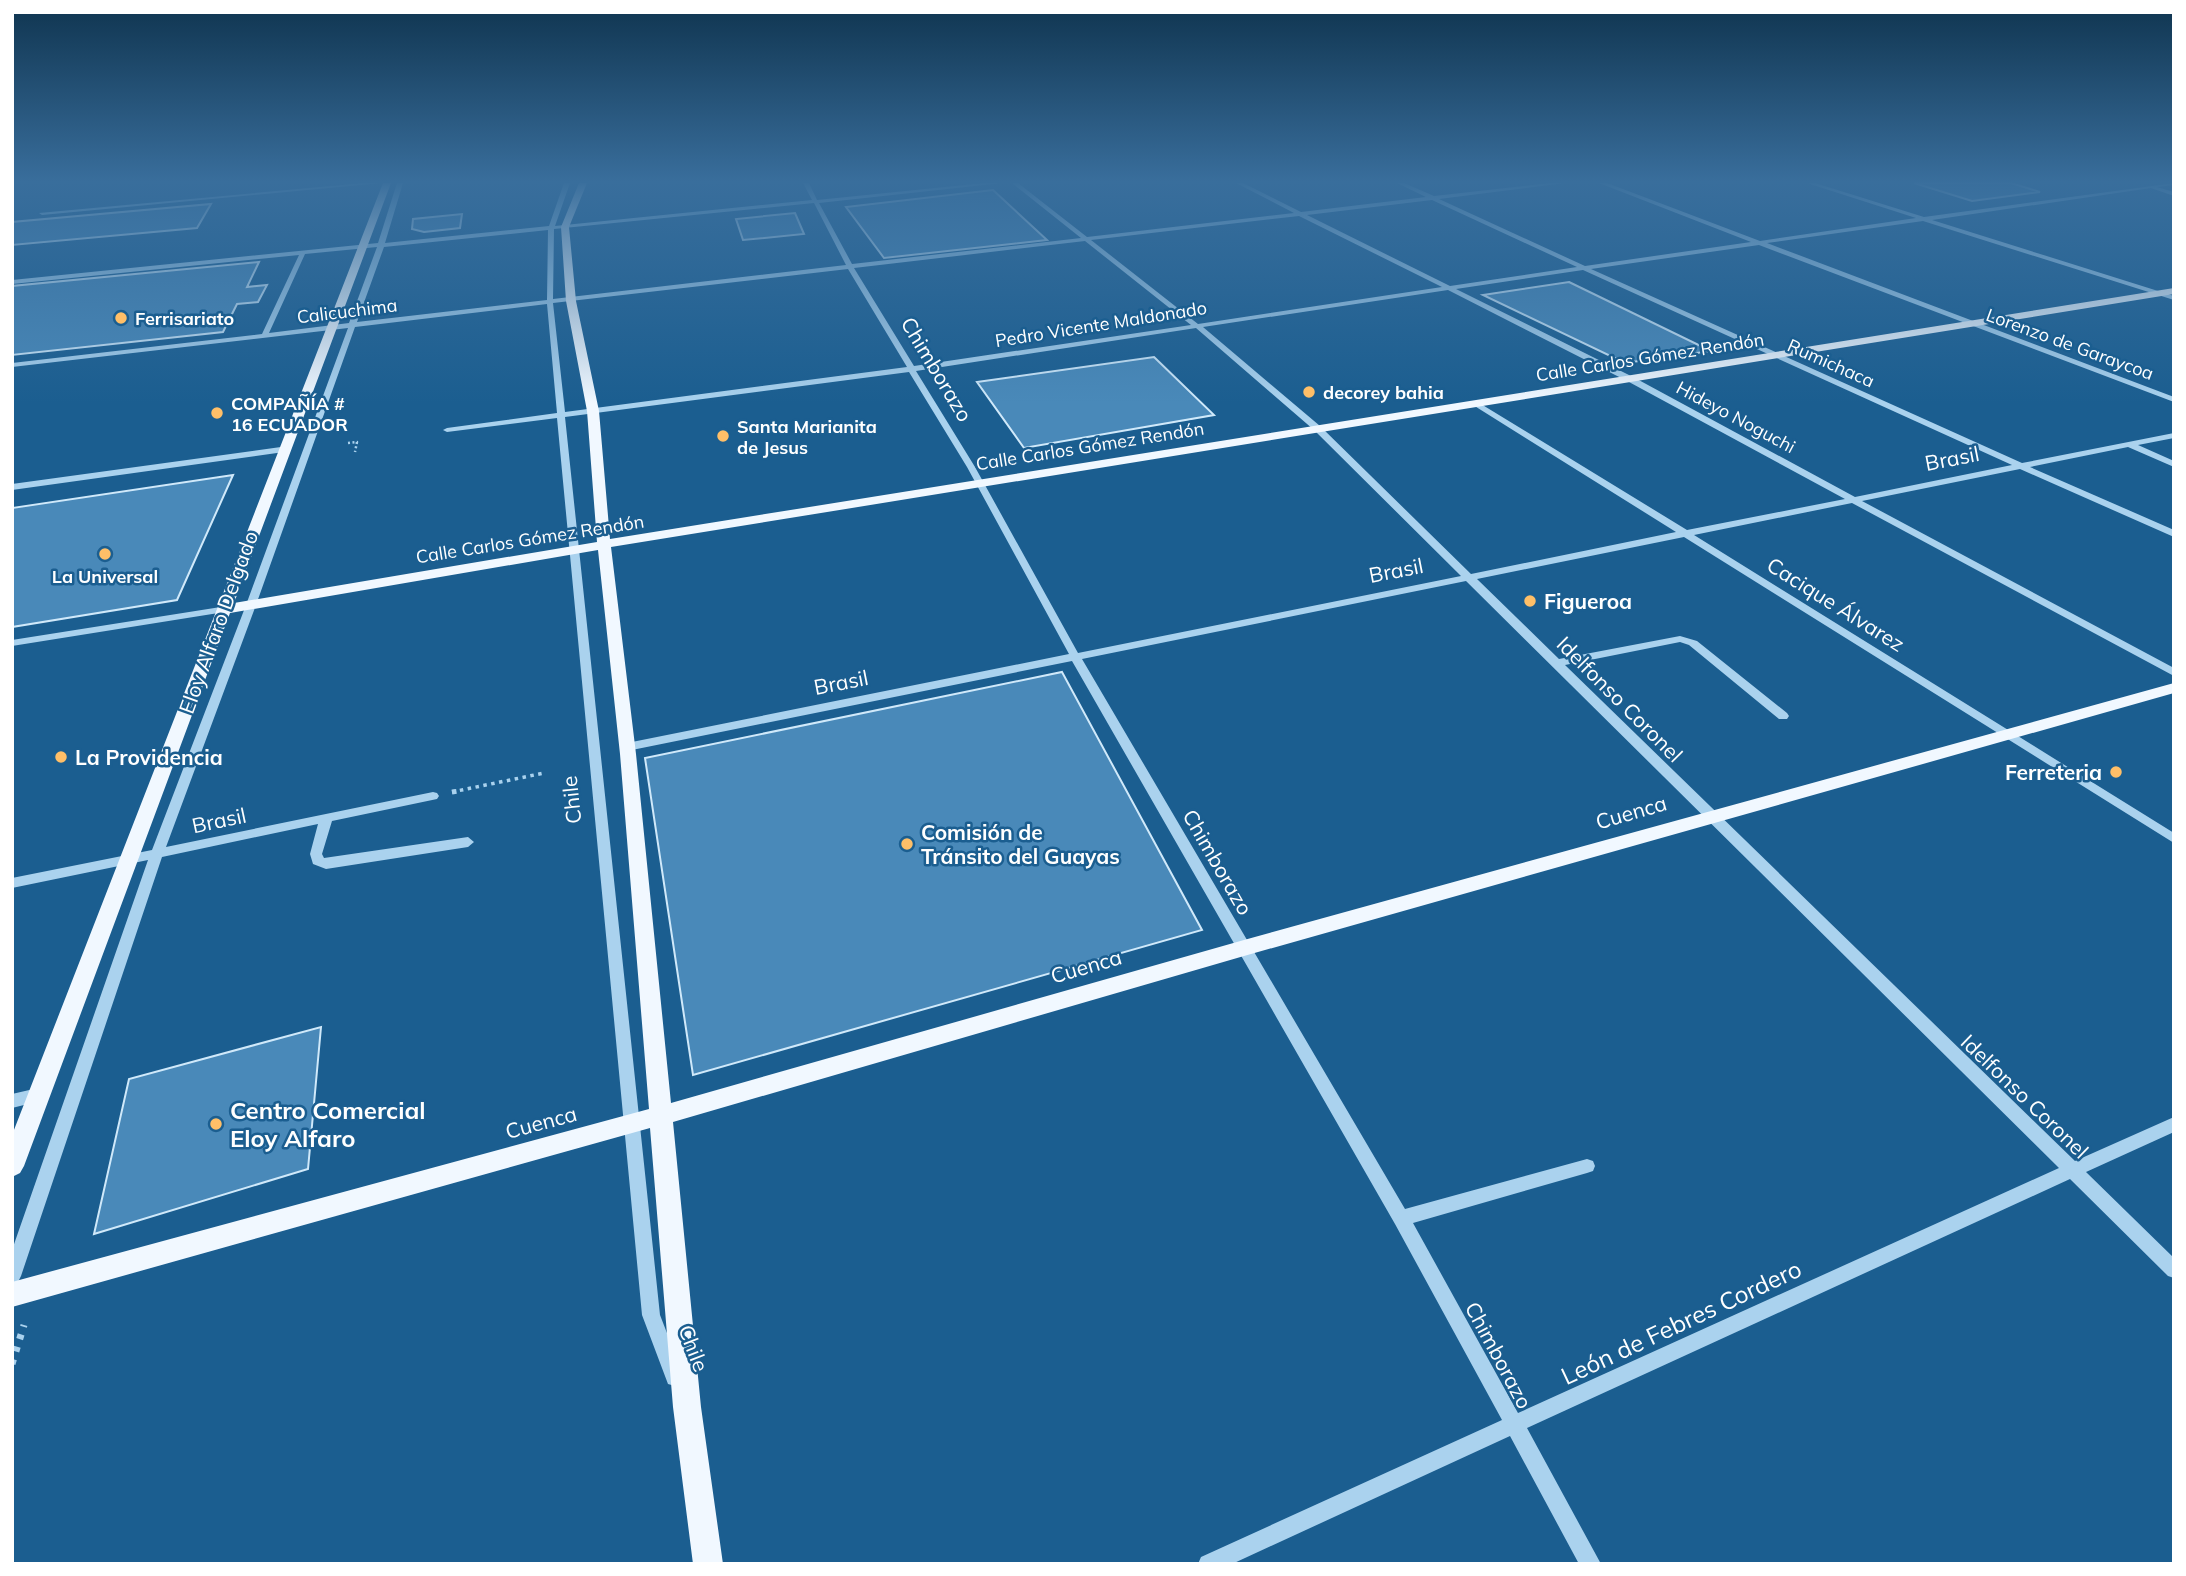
<svg xmlns="http://www.w3.org/2000/svg" width="2186" height="1576" font-family="Mulish,sans-serif">
  <style>
    .building { fill: #4989b9; stroke: #d0e9fa; stroke-width: 2 }
    .lines { fill: none; stroke-linecap: round; stroke-linejoin: round }
    .path-far3 { stroke: #aad2ee; stroke-width: 2.5; stroke-dasharray: 2 2.5; stroke-linecap: butt }
    .path-far2 { stroke: #aad2ee; stroke-width: 3.5; stroke-dasharray: 3.5 4.5; stroke-linecap: butt }
    .path-far1 { stroke: #aad2ee; stroke-width: 5; stroke-dasharray: 4.5 6; stroke-linecap: butt }
    .path { stroke: #aad2ee; stroke-width: 7; stroke-dasharray: 5 8; stroke-linecap: butt }
    .minor { fill: #aad2ee; fill-rule: evenodd }
    .major { fill: #f1f8ff; fill-rule: evenodd }
    .poi-dot { fill: #ffbf68; stroke: #1b5e90; stroke-width: 2.5 }
    .labels { text-anchor: middle; dominant-baseline: central; stroke-width: 5; stroke-linejoin: round; paint-order: stroke }
    .far-street-label { font-size: 18px; fill: #fff; stroke: #1b5e90 }
    .far-poi-label { font-size: 18px; font-weight: bold; fill: #fff; stroke: #1b5e90; text-anchor: start }
    .street-label { font-size: 21px; fill: #fff; stroke: #1b5e90 }
    .poi-label { font-size: 21px; font-weight: bold; fill: #fff; stroke: #1b5e90; text-anchor: start }
    .near-poi-label { font-size: 24px; font-weight: bold; fill: #fff; stroke: #1b5e90; text-anchor: start }
    .near-street-label { font-size: 24px; fill: #fff; stroke: #1b5e90 }
  </style>
  <rect width="100%" height="100%" fill="#1b5e90"/>
  <path class="building" d="M1914 183H2011L2040 192 1972 201Z
    M993 190 1047 240 884 258 846 207Z
    M211 204 197 228 12 245V222Z
    M795 213 804 234 743 240 736 219Z
    M462 214 460 228 424 232 412 229 413 219Z
    M259 262 247 287 267 285 258 302 237 304 223 332 12 355V286Z
    M1569 282 1711 351 1625 363 1483 295Z
    M1154 357 1214 415 1024 448 977 382Z
    M233 475 177 600 12 627V508Z
    M1062 672 1202 930 693 1075 645 758Z
    M321 1027 308 1169 94 1234 129 1079Z"/>
  <g class="lines">
    <path class="path-far3" d="M348 443 357 442 355 452"/>
    <path class="path-far2" d="M452 792 544 773"/>
    <path class="path-far1" d="M452 792 459 791"/>
    <path class="path" d="M12 1364 24 1325"/>
    <path class="minor" d="M363 183H382L42 215 39 213Z
      M397 183H403L385 243 549 226 564 183H570L555 226 812 200 803 183H809L817 200 984 183H1002L819 203 852 264 1081 238 1012 183H1018L1087 237 1294 213 1236 183H1243L1301 212 1426 197 1397 183H1404L1434 196 1550 183H1565L1439 199 1585 266 1751 242 1599 183H1607L1760 241 1916 218 1807 183H1815L1924 217 2174 183V185L2157 187 2174 192V196L2151 188 1932 220 2174 296V300L1923 221 1767 243 2174 397V402L1759 245 1591 269 2022 463 2174 433V438L2138 445 2174 461V467L2128 447 2030 467 2174 530V537L2020 469 1862 501 2174 668V676L1852 503 1694 535 2174 833V843L1684 537 1477 579 1559 659 1680 636 1697 641 1787 713 1789 716 1787 719H1779L1689 645 1680 642 1565 665 2075 1161 2174 1117V1132L2086 1172 2174 1258V1278L2168 1276 2070 1179 1527 1428 1601 1564H1579L1510 1436 1232 1564H1198L1201 1557 1502 1420 1395 1224 1072 661 627 751 621 747 627 743 1069 654 967 467 909 372 565 417 660 1315 684 1377 682 1384 675 1386 668 1384 642 1315 557 418 447 432 443 430 447 428 557 413 547 304 355 327 256 605 166 847 433 792 437 793 439 796 437 799 332 821 322 854 324 858 468 837 474 842 468 847 326 869 313 864 310 854 318 824 162 857 21 1276 18 1282 12 1284V1250L148 860 12 888V878L152 850 246 605 348 328 12 367V363L262 334 299 255 12 284V280L378 243ZM1432 200 1577 267 1450 286 1307 215ZM814 203 846 265 553 299 554 229ZM1299 216 1442 287 1198 324 1091 240ZM548 230 547 300 357 322 384 247ZM1085 241 1191 325 914 366 854 268ZM377 247 349 323 269 333 305 254ZM848 269 907 367 565 412 553 303ZM1583 270 2012 465 1855 497 1635 378 1456 289ZM1448 290 1629 382 1845 499 1687 530 1476 401 1472 403 1473 405 1676 532 1471 574 1320 426 1203 327ZM1196 328 1314 430 1461 576 1078 653 975 467 916 371ZM1466 581 2059 1168 1518 1413 1413 1223 1587 1173 1593 1171 1595 1166 1593 1161 1587 1159 1405 1209 1082 659Z
      M288 446 291 447V451L12 490V484Z
      M227 606 232 609 231 611 12 646V640Z
      M38 1088 44 1090 46 1095 44 1100 12 1108V1094Z"/>
    <path class="major" d="M383 183H391L234 603 597 542 587 411 566 301 561 227 579 183H587L569 227 576 301 599 411 610 539 2174 288V294L611 547 636 754 671 1103 1244 940 2174 683V693L1244 956 673 1122 701 1407 723 1564H693L673 1407 650 1128 12 1307V1282L649 1109 620 754 598 550 230 613 24 1166 20 1173 12 1177V1135Z"/>
  </g>
  <linearGradient id="sky" x2="0" y2="1"><stop stop-color="#0f344f"/><stop offset="0.45" stop-color="#396e9c"/><stop offset="1" stop-color="#396e9c" stop-opacity="0"/></linearGradient>
  <rect width="2186" height="403" fill="url(#sky)"/>
  <g class="poi-dot">
    <circle cx="121" cy="318" r="7"/>
    <circle cx="1309" cy="392" r="7"/>
    <circle cx="217" cy="413" r="7"/>
    <circle cx="723" cy="436" r="7"/>
    <circle cx="105" cy="554" r="7"/>
    <circle cx="1530" cy="601" r="7"/>
    <circle cx="61" cy="757" r="7"/>
    <circle cx="2116" cy="772" r="7"/>
    <circle cx="907" cy="844" r="7"/>
    <circle cx="216" cy="1124" r="7"/>
  </g>
  <g class="labels">
    <g class="far-street-label">
      <text transform="translate(347 311) rotate(-7)">Calicuchima</text>
      <text transform="translate(1101 324) rotate(-9)">Pedro Vicente Maldonado</text>
      <text transform="translate(2070 344) rotate(20)">Lorenzo de Garaycoa</text>
      <text transform="translate(1650 357) rotate(-9)">Calle Carlos Gómez Rendón</text>
      <text transform="translate(1831 363) rotate(24)">Rumichaca</text>
      <text transform="translate(1736 417) rotate(28)">Hideyo Noguchi</text>
      <text transform="translate(1090 446) rotate(-9)">Calle Carlos Gómez Rendón</text>
      <text transform="translate(530 539) rotate(-9)">Calle Carlos Gómez Rendón</text>
    </g>
    <g class="far-poi-label">
      <text x="135" y="318">Ferrisariato</text>
      <text x="1323" y="392">decorey bahia</text>
      <text x="231" y="403">COMPAÑÍA #<tspan x="231" dy="21">16 ECUADOR</tspan></text>
      <text x="737" y="426">Santa Marianita<tspan x="737" dy="21">de Jesus</tspan></text>
      <text x="105" y="576" text-anchor="middle">La Universal</text>
    </g>
    <g class="street-label">
      <text transform="translate(937 369) rotate(59)">Chimborazo</text>
      <text transform="translate(1952 458) rotate(-11)">Brasil</text>
      <text transform="translate(1396 570) rotate(-11)">Brasil</text>
      <text transform="translate(1836 604) rotate(32)">Cacique Álvarez</text>
      <text transform="translate(218 622) rotate(-70)">Eloy Alfaro Delgado</text>
      <text transform="translate(841 682) rotate(-11)">Brasil</text>
      <text transform="translate(1620 699) rotate(45)">Idelfonso Coronel</text>
      <text transform="translate(571 800) rotate(-96)">Chile</text>
      <text transform="translate(1631 812) rotate(-16)">Cuenca</text>
      <text transform="translate(219 820) rotate(-12)">Brasil</text>
      <text transform="translate(1218 862) rotate(60)">Chimborazo</text>
      <text transform="translate(1086 966) rotate(-16)">Cuenca</text>
      <text transform="translate(2025 1096) rotate(44)">Idelfonso Coronel</text>
      <text transform="translate(541 1122) rotate(-15)">Cuenca</text>
      <text transform="translate(694 1348) rotate(69)">Chile</text>
      <text transform="translate(1499 1355) rotate(62)">Chimborazo</text>
    </g>
    <g class="poi-label">
      <text x="1544" y="601">Figueroa</text>
      <text x="75" y="757">La Providencia</text>
      <text x="2102" y="772" text-anchor="end">Ferreteria</text>
      <text x="921" y="832">Comisión de<tspan x="921" dy="24">Tránsito del Guayas</tspan></text>
    </g>
    <g class="near-poi-label">
      <text x="230" y="1110">Centro Comercial<tspan x="230" dy="28">Eloy Alfaro</tspan></text>
    </g>
    <g class="near-street-label">
      <text transform="translate(1681 1322) rotate(-25)">León de Febres Cordero</text>
    </g>
  </g>
  <rect width="2186" height="1576" fill="none" stroke="#ffffff" stroke-width="28"/>
</svg>
